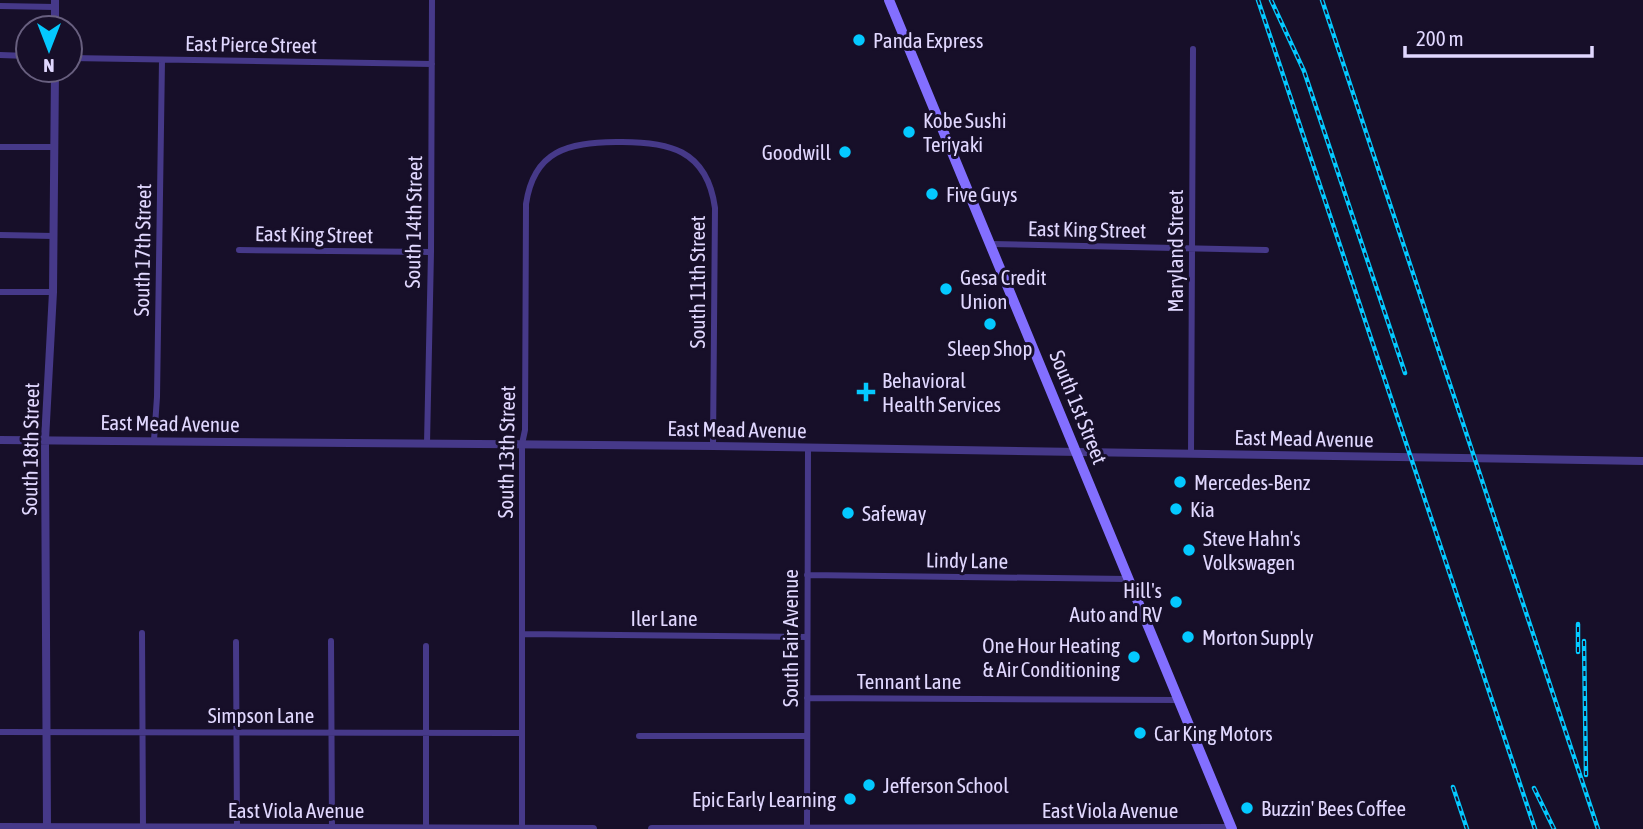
<svg xmlns="http://www.w3.org/2000/svg" width="1643" height="829" font-family="'Asap Condensed',sans-serif">
  <style>
    .lines { fill: none; stroke-linecap: round; stroke-linejoin: round }
    .minor { stroke: #463989; stroke-width: 6 }
    .tertiary { stroke: #463989; stroke-width: 8 }
    .secondary { stroke: #836fff; stroke-width: 10 }
    .rail-casing { stroke: #04c9ff; stroke-width: 4.5 }
    .rail { stroke: #170f29; stroke-width: 2; stroke-dasharray: 5; stroke-linecap: butt }
    .poi-dot { fill: #04c9ff; stroke: #170f29; stroke-width: 2.5 }
    .labels { text-anchor: middle; dominant-baseline: central; stroke-width: 6; stroke-linejoin: round; paint-order: stroke }
    .poi-label { font-size: 21px; fill: #e1d8ff; stroke: #170f29; text-anchor: start }
    .street-label { font-size: 21px; fill: #e1d8ff; stroke: #170f29 }
  </style>
  <rect width="100%" height="100%" fill="#170f29"/>
  <g class="lines">
    <path class="minor" d="M0 6 55 7
      M0 55 28 56
      M70 58 432 64
      M0 147H54
      M0 235 54 236
      M991 244 1266 250
      M239 250 431 252
      M0 292H53
      M154 440 157 397 162 60
      M427 444 431 252 432 0
      M1191 453 1193 49
      M807 575 1127 579
      M142 633 143 829
      M522 634 807 637
      M331 641 332 829
      M236 642 237 829
      M426 646V829
      M807 698 1178 700
      M0 732 522 733
      M639 736H807
      M522 829V444L525 430 526 204C534 150 568 143 616 142 668 141 707 149 715 208L713 446
      M807 829 808 448"/>
    <path class="tertiary" d="M55 28V0
      M0 440 713 446 1643 461
      M0 827 593 829
      M47 829 45 440 53 292 55 70
      M652 829 1232 828"/>
    <path class="secondary" d="M889 0C1005 276 1117 553 1232 829"/>
    <g class="rail-casing">
      <path id="rail" d="M1258 0 1535 829
        M1271 0 1304 71 1405 373
        M1322 0 1598 829
        M1584 641 1586 775
        M1578 652V624
        M1453 787 1467 829
        M1534 788 1554 829"/>
    </g>
    <use href="#rail" class="rail"/>
  </g>
  <g class="poi-dot">
    <circle cx="859" cy="40" r="7"/>
    <circle cx="909" cy="132" r="7"/>
    <circle cx="845" cy="152" r="7"/>
    <circle cx="932" cy="194" r="7"/>
    <circle cx="946" cy="289" r="7"/>
    <circle cx="990" cy="324" r="7"/>
    <path d="M862.5 381.5h7v7h7v7h-7v7h-7v-7h-7v-7h7z"/>
    <circle cx="1180" cy="482" r="7"/>
    <circle cx="1176" cy="509" r="7"/>
    <circle cx="848" cy="513" r="7"/>
    <circle cx="1189" cy="550" r="7"/>
    <circle cx="1176" cy="602" r="7"/>
    <circle cx="1188" cy="637" r="7"/>
    <circle cx="1134" cy="657" r="7"/>
    <circle cx="1140" cy="733" r="7"/>
    <circle cx="869" cy="785" r="7"/>
    <circle cx="850" cy="799" r="7"/>
    <circle cx="1247" cy="808" r="7"/>
  </g>
  <g class="labels">
    <g class="poi-label">
      <text x="873" y="40">Panda Express</text>
      <text x="923" y="120">Kobe Sushi<tspan x="923" dy="24">Teriyaki</tspan></text>
      <text x="831" y="152" text-anchor="end">Goodwill</text>
      <text x="946" y="194">Five Guys</text>
      <text x="960" y="277">Gesa Credit<tspan x="960" dy="24">Union</tspan></text>
      <text x="990" y="348" text-anchor="middle">Sleep Shop</text>
      <text x="882" y="380">Behavioral<tspan x="882" dy="24">Health Services</tspan></text>
      <text x="1194" y="482">Mercedes-Benz</text>
      <text x="1190" y="509">Kia</text>
      <text x="862" y="513">Safeway</text>
      <text x="1203" y="538">Steve Hahn's<tspan x="1203" dy="24">Volkswagen</tspan></text>
      <text x="1162" y="590" text-anchor="end">Hill's<tspan x="1162" dy="24">Auto and RV</tspan></text>
      <text x="1202" y="637">Morton Supply</text>
      <text x="1120" y="645" text-anchor="end">One Hour Heating<tspan x="1120" dy="24">&amp; Air Conditioning</tspan></text>
      <text x="1154" y="733">Car King Motors</text>
      <text x="883" y="785">Jefferson School</text>
      <text x="836" y="799" text-anchor="end">Epic Early Learning</text>
      <text x="1261" y="808">Buzzin' Bees Coffee</text>
    </g>
    <g class="street-label">
      <text transform="translate(251 44) rotate(1)">East Pierce Street</text>
      <text transform="translate(413 222) rotate(-89)">South 14th Street</text>
      <text transform="translate(1087 229) rotate(1)">East King Street</text>
      <text transform="translate(314 234) rotate(1)">East King Street</text>
      <text transform="translate(142 250) rotate(-89)">South 17th Street</text>
      <text transform="translate(1175 251) rotate(-90)">Maryland Street</text>
      <text transform="translate(697 282) rotate(-90)">South 11th Street</text>
      <text transform="translate(1079 407) rotate(68)">South 1st Street</text>
      <text transform="translate(170 423) rotate(1)">East Mead Avenue</text>
      <text transform="translate(737 429) rotate(1)">East Mead Avenue</text>
      <text transform="translate(1304 438) rotate(1)">East Mead Avenue</text>
      <text transform="translate(30 449) rotate(-89)">South 18th Street</text>
      <text transform="translate(506 452) rotate(-89)">South 13th Street</text>
      <text transform="translate(967 560) rotate(1)">Lindy Lane</text>
      <text x="664" y="618">Iler Lane</text>
      <text transform="translate(790 638) rotate(-90)">South Fair Avenue</text>
      <text x="909" y="681">Tennant Lane</text>
      <text x="261" y="715">Simpson Lane</text>
      <text x="296" y="810">East Viola Avenue</text>
      <text x="1110" y="810">East Viola Avenue</text>
    </g>
  </g>
  <g transform="translate(49 49) rotate(180)"><circle r="33" fill="#170f29" stroke="#685f7f" stroke-width="2"/>
  <path d="M0-5L12 26L0 18L-12 26Z" fill="#04c9ff"/>
  <text y="-10" font-size="19" font-weight="bold" text-anchor="middle" fill="#e1d8ff">N</text>
  </g>
  <path d="M1405 46v10h187v-10" fill="none" stroke="#e1d8ff" stroke-width="3.5"/>
  <text x="1416" y="46" font-size="21" fill="#e1d8ff" stroke="#170f29" stroke-width="5" paint-order="stroke">200 m</text>
</svg>
